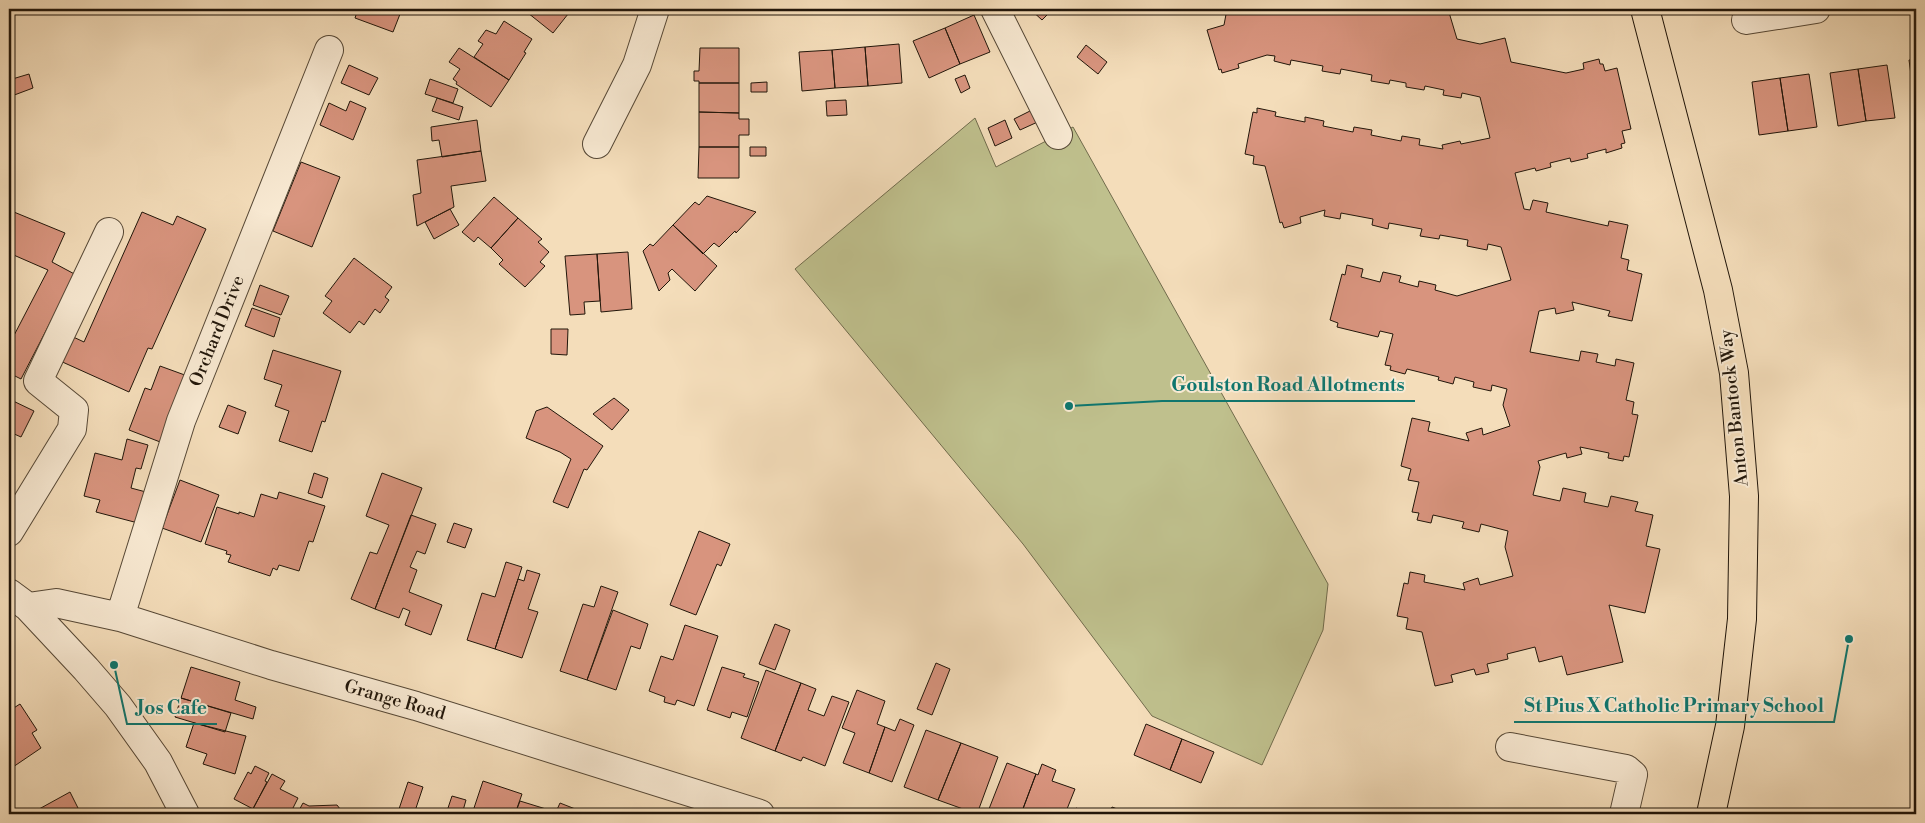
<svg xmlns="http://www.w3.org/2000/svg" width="1925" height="823" font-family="'Libre Bodoni',serif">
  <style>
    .green { fill: #bfc08d; stroke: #706b4c }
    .building { fill: #d8947e; stroke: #21160a }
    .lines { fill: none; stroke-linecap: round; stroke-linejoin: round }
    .minor-casing { stroke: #564836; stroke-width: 30 }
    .highway-casing { stroke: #21160a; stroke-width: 30 }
    .minor { stroke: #f8e9d2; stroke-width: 28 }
    .highway { stroke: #f4ddba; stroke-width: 28 }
    .labels { text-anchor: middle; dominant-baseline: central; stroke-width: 4; stroke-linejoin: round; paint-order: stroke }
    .street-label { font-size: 18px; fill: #21160a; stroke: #f8e9d2 }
    .leader { fill: none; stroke: #0f766e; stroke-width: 2 }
    .callout-dot { fill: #0f766e; stroke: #f8e9d2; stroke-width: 2 }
    .callout-label { font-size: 19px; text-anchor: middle; font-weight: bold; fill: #0f766e; stroke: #f8e9d2; stroke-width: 4; stroke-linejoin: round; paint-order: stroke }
  </style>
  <rect width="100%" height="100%" fill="#f4ddba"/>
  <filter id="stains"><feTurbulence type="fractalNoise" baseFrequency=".004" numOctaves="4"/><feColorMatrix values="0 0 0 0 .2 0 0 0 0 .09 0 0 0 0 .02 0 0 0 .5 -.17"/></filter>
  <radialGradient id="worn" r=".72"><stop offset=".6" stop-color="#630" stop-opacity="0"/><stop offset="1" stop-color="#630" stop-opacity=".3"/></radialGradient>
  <path class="green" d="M975 118 996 167 1073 127 1328 584 1323 630 1262 765 1152 716 1023 544 795 269Z"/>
  <path class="building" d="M358 9H402L393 32 355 18Z
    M523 9H572L553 33Z
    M1030 9H1053L1042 20Z
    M1227 9H1448L1457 39 1480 44 1505 38 1511 62 1566 73 1584 69 1583 63 1599 59 1600 64H1603L1605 71 1617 68 1631 129 1622 131 1625 143 1621 144 1622 148 1606 153V149L1587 154 1588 158 1571 162 1570 158 1550 163 1551 167 1536 171 1535 168 1515 173 1524 209 1530 210 1533 200 1548 203 1546 212 1608 226 1609 221 1628 225 1621 258 1629 260 1627 270 1642 274 1632 321 1608 316 1610 311 1572 302 1574 310 1556 314 1555 308 1539 311 1530 352 1579 361 1581 351 1598 354 1596 362 1615 366 1616 359 1634 363 1626 400 1634 402 1632 414 1638 415 1629 457 1624 456 1623 461 1608 458 1609 453 1580 447 1582 454 1567 458 1566 453 1538 461 1540 467 1533 495 1560 501 1563 488 1586 493 1584 502 1608 507 1611 496 1638 502 1635 511 1653 515 1646 546 1660 549 1645 613 1609 605 1623 662 1567 675 1562 656 1539 662 1535 647 1507 654 1508 659 1487 664 1489 672 1476 675 1474 669 1451 675 1453 682 1435 686 1422 632 1406 629 1408 618 1397 616 1404 583 1408 584 1410 572 1425 575 1424 582 1465 590 1463 583 1478 578 1480 585 1513 576 1505 547 1508 531 1481 524 1479 532 1462 528 1464 522 1433 515 1431 523 1417 520 1419 513 1412 512 1419 482 1408 480 1411 469 1401 466 1412 418 1430 422 1428 431 1469 441 1466 433 1482 428 1483 435 1510 426 1503 405 1507 389 1492 385 1491 391 1473 387 1474 382 1455 377 1453 384 1438 380 1439 377 1407 369 1405 374 1390 370 1391 366 1385 365 1393 334 1380 331 1378 337 1337 327 1338 323 1330 320 1342 274 1345 275 1347 265 1363 269 1361 277 1380 282 1383 272 1401 276 1399 282 1418 287 1419 281 1436 285 1435 290 1457 296 1511 280 1501 247 1488 244 1487 250 1467 246 1468 240 1440 235 1439 239 1420 236 1422 229 1389 223 1388 229 1372 225 1373 219 1341 213 1340 219 1324 216 1325 210 1300 217 1301 223 1284 228 1282 222 1280 223 1265 166 1253 164 1254 156 1245 154 1253 112 1257 113V108L1276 112 1275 116 1305 122V117L1324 121 1323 126 1353 132 1354 127 1372 130 1371 135 1401 141 1402 136 1420 139 1419 145 1443 149 1442 145 1460 141 1461 144 1490 138 1480 97 1462 93 1461 98 1443 95 1444 90 1425 86 1424 90 1406 87V83L1390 80 1389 84 1371 81 1372 75 1341 69 1340 74 1322 71 1323 66 1291 60 1290 65 1274 61 1275 56 1267 55 1238 64 1239 68 1222 73 1221 69 1219 70 1207 30 1224 25Z
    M974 15 990 52 960 64 945 28Z
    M504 21 532 39 524 52 526 53 509 80 474 57 483 44 478 41 486 30 496 34Z
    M945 28 960 64 929 78 913 41Z
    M899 44 902 83 868 86 865 47Z
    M1086 45 1107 62 1098 74 1077 57Z
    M865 47 868 86 835 88 832 50Z
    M459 48 509 80 491 107 456 84 457 82 453 79 460 69 449 62Z
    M700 48H739V83H699V81H694V71H699Z
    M832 50 835 88 802 91 799 52Z
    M1916 59V112L1909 60Z
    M349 65 378 78 369 95 341 83Z
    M1887 65 1895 118 1866 121 1858 69Z
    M1858 69 1866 121 1838 126 1830 73Z
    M29 74 33 88 9 97V80Z
    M1809 74 1817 127 1788 131 1780 78Z
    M965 75 970 88 961 93 955 79Z
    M1780 78 1788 131 1759 135 1752 82Z
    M430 79 458 89 453 103 425 94Z
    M767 82V92H751V83Z
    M699 83H739V113L699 112Z
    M437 98 463 107 459 120 432 111Z
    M846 100 847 115 827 116 826 101Z
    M350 101 366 108 353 140 320 125 329 103 346 111Z
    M1036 108 1042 120 1020 130 1014 119Z
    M699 112 739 113V119H749V135H739V147H699Z
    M477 120 481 151 442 157 439 140 432 141 431 127Z
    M1005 120 1012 138 995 146 988 128Z
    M699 147H739V178H698Z
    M750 147H766V156H750Z
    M481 151 486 181 451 186 454 207 417 226 413 195 421 193 417 160Z
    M301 162 340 177 312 247 273 231Z
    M707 196 756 212 736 233 735 231 719 247 714 243 703 254 673 225 695 202 699 205Z
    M494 197 518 218 491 248 478 237 474 242 462 232Z
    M450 209 459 225 434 239 425 222Z
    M9 210 65 233 52 262 80 277 57 321 52 319 21 379 9 373V345L48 270 9 253Z
    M142 212 173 225 177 216 206 229 152 349 148 348 129 392 58 360 69 335 84 342Z
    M518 218 542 239 538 242 549 252 540 262 545 266 525 287 499 264 503 260 491 248Z
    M673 225 717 266 695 291 672 269 668 273 670 280 659 291 643 251 650 244 653 246Z
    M628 252 632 309 601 312 597 254Z
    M597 254 600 301 584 302 585 314 570 315 565 256Z
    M354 258 392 287 385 297 389 300 380 313 375 309 364 325 359 321 350 333 323 313 332 301 325 296Z
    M260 285 289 296 281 315 253 305Z
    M252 308 280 318 274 337 245 326Z
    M551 329H568L567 355 551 354Z
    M273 350 341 371 325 422 322 421 312 452 279 441 289 411 275 406 282 385 264 379Z
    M160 366 193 378 168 445 129 430 145 388 151 390Z
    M614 398 629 410 612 430 593 414Z
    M9 399 34 411 21 437 12 433 9 440Z
    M228 405 246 412 238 434 219 427Z
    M547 407 603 446 587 470 584 469 568 508 553 502 571 459 560 452 526 438 536 411Z
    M127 439 148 445 141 469 136 468 131 488 146 492 138 523 96 512 100 500 84 496 95 453 122 460Z
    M314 473 328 478 322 498 308 493Z
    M382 473 422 488 375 609 351 599 370 552 377 554 389 525 366 516Z
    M180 480 219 495 201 542 162 528Z
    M279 492 325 506 313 542 309 541 299 571 279 565 277 570 273 568 270 576 228 562 231 555 226 554 227 551 205 544 217 507 239 514V512L254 517 261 494 277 499Z
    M411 515 436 524 425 554 417 551 410 567 417 570 409 592 442 605 431 635 405 625 410 611 403 608 399 618 375 609Z
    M454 523 472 529 465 548 447 542Z
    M699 531 730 544 721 566 717 564 696 615 670 605Z
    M506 562 522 567 495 649 467 640 482 593 495 597Z
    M527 570 540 574 528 609 538 612 522 658 495 649 518 579 524 581Z
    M601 586 618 592 587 680 560 671 583 604 594 607Z
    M613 610 648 624 640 649 631 646 616 690 587 680Z
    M775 624 790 630 775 670 759 664Z
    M685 625 718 636 694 706 677 700 675 705 664 702 665 697 649 691 661 656 673 660Z
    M936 663 950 669 932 715 917 709Z
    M191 667 240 682 235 700 256 707 253 719 181 698Z
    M722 667 745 674 743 677 759 682 747 717 732 712 730 718 707 710Z
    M766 670 801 683 775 751 741 738Z
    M801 683 816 689 808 710 824 716 832 696 849 702 825 766 803 757 801 761 775 751Z
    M857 690 885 701 877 724 885 727 869 773 843 763 855 733 842 728Z
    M9 695 14 704 12 706 13 708 9 711Z
    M181 698 231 713 225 732 175 717Z
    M20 704 37 730 32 733 41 748 13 767 9 762V711Z
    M900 719 914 725 892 782 869 773 885 727 895 731Z
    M194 723 246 736 235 774 203 764 207 754 186 747Z
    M1146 724 1182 739 1170 770 1134 755Z
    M926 730 961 743 938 800 904 787Z
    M1182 739 1214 752 1201 783 1170 770Z
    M961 743 998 757 977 814 938 800Z
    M1007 763 1036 774 1021 814H987Z
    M1042 764 1056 770 1052 781 1075 789 1065 814H1021L1036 774 1038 775Z
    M255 766 269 773 265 781 267 782 253 809 234 799 248 772 251 774Z
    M272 774 285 781 280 789 298 798 290 814H250Z
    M483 781 522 794 515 814H472Z
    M408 782 423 787 414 814 398 812Z
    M70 792 80 812 83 811 85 814H30Z
    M452 796 466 800 462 814H446Z
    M520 801 546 809 544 814H515Z
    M303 803 309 806 337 805 344 814H297Z
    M560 803 588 814H555Z
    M1112 807 1130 814H1109Z
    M1076 808 1093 814H1074Z"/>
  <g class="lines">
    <g class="minor-casing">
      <path id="minor" d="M995 9 1058 135
        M1746 20 1816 9
        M597 144 637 65 655 9
        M9 532 72 429 74 410 38 381 109 232
        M9 593 28 607 86 669 118 706 158 762 185 814
        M28 607 56 603 120 617 271 665 416 706 760 814
        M120 617 181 421 329 50
        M1510 747 1626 769 1633 775 1624 814"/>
    </g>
    <g class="highway-casing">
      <path id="highway" d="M1645 9 1718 290 1734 373 1744 496 1742 619 1730 726 1711 814"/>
    </g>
    <use href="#minor" class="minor"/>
    <use href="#highway" class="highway"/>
  </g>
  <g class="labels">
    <g class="street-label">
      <text transform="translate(217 331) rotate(-68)">Orchard Drive</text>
      <text transform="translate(1734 408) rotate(-96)">Anton Bantock Way</text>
      <text transform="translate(395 700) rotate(16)">Grange Road</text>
    </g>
  </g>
  <path class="leader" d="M1069 406L1162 401H1415M1849 639L1834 722H1514M114 665L127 724H217"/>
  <g class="callout-dot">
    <circle cx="1069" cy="406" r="5"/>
    <circle cx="1849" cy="639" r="5"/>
    <circle cx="114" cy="665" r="5"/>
  </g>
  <g class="callout-label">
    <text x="1288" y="391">Goulston Road Allotments</text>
    <text x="1674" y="712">St Pius X Catholic Primary School</text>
    <text x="172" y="714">Jos Cafe</text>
  </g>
  <rect width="1925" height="823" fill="none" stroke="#f4ddba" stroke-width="30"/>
  <rect x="10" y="10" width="1905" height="803" fill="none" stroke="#21160a" stroke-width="2.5"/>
  <rect x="15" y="15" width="1895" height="793" fill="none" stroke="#21160a"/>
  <rect width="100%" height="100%" filter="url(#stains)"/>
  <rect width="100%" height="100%" fill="url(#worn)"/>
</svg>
